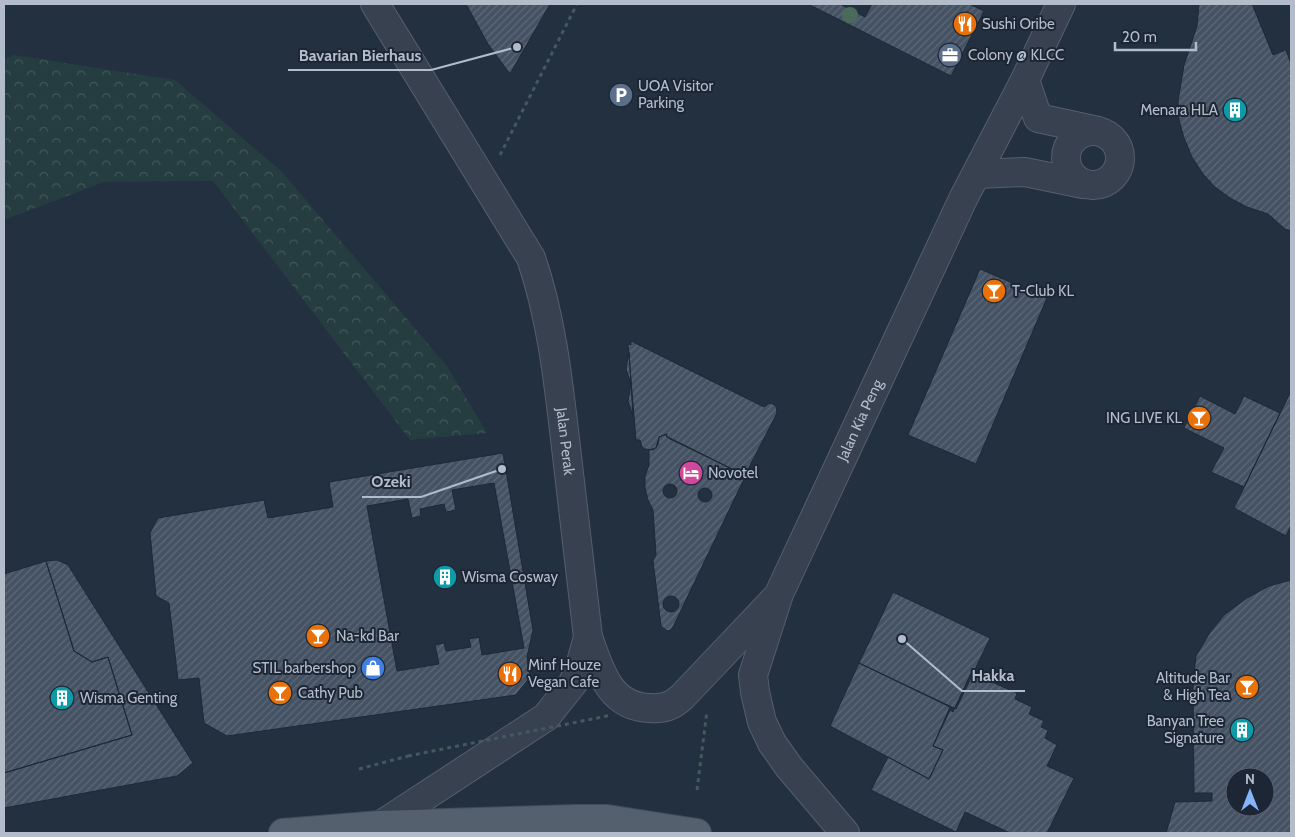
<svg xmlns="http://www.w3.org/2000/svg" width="1295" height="837" font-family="Cabin,sans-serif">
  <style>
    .forest { fill: url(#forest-crowns) }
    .building { fill: url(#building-hatch); stroke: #1e2836; fill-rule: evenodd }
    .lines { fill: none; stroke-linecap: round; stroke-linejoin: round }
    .minor-casing { stroke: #555f6d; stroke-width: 30 }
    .major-casing { stroke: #434d5b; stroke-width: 30 }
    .path { stroke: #435a5d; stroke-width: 3; stroke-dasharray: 4 4; stroke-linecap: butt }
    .minor { stroke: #37414f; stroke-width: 28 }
    .major { stroke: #55606f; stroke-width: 28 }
    .path-bridge { stroke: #435a5d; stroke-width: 3; stroke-dasharray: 4 4; stroke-linecap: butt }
    .tree { fill: #4a6b5c }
    .labels { text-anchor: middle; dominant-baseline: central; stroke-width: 4; stroke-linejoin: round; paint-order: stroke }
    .poi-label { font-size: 15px; fill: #b3bcca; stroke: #1c2634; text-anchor: start }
    .street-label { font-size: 15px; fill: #b3bcca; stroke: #1c2634 }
    .leader { fill: none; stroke: #b3bcca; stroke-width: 2 }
    .callout-dot { fill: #b3bcca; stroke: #1c2634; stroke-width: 2 }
    .callout-label { font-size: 16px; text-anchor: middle; font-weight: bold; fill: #b3bcca; stroke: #1c2634; stroke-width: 4; stroke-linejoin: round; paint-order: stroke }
  </style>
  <defs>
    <pattern id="forest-crowns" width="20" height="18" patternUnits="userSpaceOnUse" patternTransform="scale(1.25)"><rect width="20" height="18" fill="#253d40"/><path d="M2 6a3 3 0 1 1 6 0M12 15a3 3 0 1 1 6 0" fill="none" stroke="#42575a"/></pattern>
    <pattern id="building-hatch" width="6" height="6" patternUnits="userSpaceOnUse" patternTransform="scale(1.25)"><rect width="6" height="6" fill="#445263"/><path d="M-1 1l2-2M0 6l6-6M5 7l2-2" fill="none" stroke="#5d6978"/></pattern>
  </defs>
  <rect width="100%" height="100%" fill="#23303f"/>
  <path class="forest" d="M14 55 175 80 282 172 447 366 487 433 410 440 213 181 104 182 4 220V59Z"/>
  <path class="building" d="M466 4H550L510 74 488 44Z
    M808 4H840L865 17 872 4H969L984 11 951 76Z
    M1199 4H1252L1273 55 1286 50 1291 64V231L1285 229 1268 214 1247 207 1230 198 1215 187 1203 174 1192 157 1184 138 1179 120 1178 101 1184 65 1197 26Z
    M980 269 1047 298 976 464 908 435Z
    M631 341 764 407 768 404 771 403 776 406 777 413 743 479H735L732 475 734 470 666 436 667 434 659 437 658 445 653 450 645 449 642 447 640 440H636L628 344 631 345Z
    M629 352 631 384 626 369Z
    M631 384 633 416 628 401Z
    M1291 391V525L1286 536 1234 508Z
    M1200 396 1235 414 1244 396 1280 413 1244 487 1211 472 1224 448 1184 428Z
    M667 434 666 436 670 439 734 470 732 475 735 479 741 480 745 477 673 627 671 630 667 631 661 626 653 561 656 555 653 510 648 500 645 488V476L649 465V450L656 448 659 437Z
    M503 453 533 630 527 657 530 677 516 695 227 736 204 723 199 678 178 680 169 603 156 596 150 533 158 518 264 500 268 518 333 507 329 482Z
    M494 483 524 648 482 655 479 637 469 639 471 647 446 651 444 643 435 645 439 664 397 671 367 506 408 499 412 518 421 516 420 509 444 504 446 512 456 510 452 490Z
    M663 491a7 7 0 1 1 14 0a7 7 0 1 1-14 0Z
    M698 495a7 7 0 1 1 14 0a7 7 0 1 1-14 0Z
    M57 560 68 565 193 763 177 776 4 808V773L132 735 108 657 92 662 74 651 46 561Z
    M46 561 74 651 92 662 108 657 132 735 4 773V574Z
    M1291 580V833H1166L1175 802 1212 801V793H1194L1193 682 1196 656 1209 634 1224 615 1247 598 1269 586ZM1235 777H1265V807H1235Z
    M893 592 990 638 956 709 859 663Z
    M663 604a8 8 0 1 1 16 0a8 8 0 1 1-16 0Z
    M859 663 950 707 933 746 943 750 929 779 830 726Z
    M971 673 1017 693 1015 699 1032 707 1029 714 1044 721 1041 727 1048 730 1045 738 1057 745 1047 766 1074 778 1047 833H1010L965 812 956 832 871 790 888 757 929 779 943 750 933 746 950 710 953 712Z"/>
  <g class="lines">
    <g class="minor-casing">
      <g id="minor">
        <path id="s1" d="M375 4 531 258C553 322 559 389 567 456 574 516 581 577 588 637L580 666 573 683 546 717 381 825"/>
        <path d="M1025 80 1038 118 1098 131"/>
        <circle cx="1093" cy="158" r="27"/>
        <path d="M977 174 1025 172 1083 184"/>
        <path d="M588 637C600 670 609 707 650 708 664 709 672 706 682 697L775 599"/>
        <path id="s2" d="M845 833 789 767 772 743 762 722 755 692 753 675 779 594 963 199 1025 80 1061 4"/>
      </g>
    </g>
    <g class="major-casing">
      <path id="major" d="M283 833 381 825 577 819H607L697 833"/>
    </g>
    <path class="path" d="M500 155 577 4
      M359 769 408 756
      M697 790 707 711"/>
    <use href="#minor" class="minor"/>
    <use href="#major" class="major"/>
    <path class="path-bridge" d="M408 756 612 715"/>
  </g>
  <circle class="tree" cx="850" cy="15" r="8"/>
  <defs>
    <g id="restaurant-disc" transform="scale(1.25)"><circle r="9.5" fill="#e8710a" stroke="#1c2634"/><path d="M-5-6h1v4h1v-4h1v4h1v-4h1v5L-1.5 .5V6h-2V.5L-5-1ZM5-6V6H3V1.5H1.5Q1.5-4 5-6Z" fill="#fff"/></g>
    <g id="office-disc" transform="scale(1.25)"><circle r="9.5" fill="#5c6f8a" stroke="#1c2634"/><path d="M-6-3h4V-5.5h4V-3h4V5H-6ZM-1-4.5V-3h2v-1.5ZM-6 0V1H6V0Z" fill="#fff"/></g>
    <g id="parking-disc" transform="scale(1.25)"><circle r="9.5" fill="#5c6f8a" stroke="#1c2634"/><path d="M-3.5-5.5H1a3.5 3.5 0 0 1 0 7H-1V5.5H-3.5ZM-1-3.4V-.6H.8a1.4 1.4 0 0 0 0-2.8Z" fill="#fff"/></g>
    <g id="building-disc" transform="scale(1.25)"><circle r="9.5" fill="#0f9aa8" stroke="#1c2634"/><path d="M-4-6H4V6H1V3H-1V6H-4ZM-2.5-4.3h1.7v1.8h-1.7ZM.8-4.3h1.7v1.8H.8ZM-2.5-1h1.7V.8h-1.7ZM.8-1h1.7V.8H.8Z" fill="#fff"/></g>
    <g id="bar-disc" transform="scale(1.25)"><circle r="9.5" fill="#e8710a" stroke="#1c2634"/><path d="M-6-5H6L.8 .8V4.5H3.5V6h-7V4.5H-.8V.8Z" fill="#fff"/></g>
    <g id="hotel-disc" transform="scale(1.25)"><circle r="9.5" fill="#d1479c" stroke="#1c2634"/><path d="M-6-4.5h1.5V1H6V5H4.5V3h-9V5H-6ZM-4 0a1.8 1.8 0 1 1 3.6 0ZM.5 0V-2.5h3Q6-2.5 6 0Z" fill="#fff"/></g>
    <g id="shop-disc" transform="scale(1.25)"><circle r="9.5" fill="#3f7fe0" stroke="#1c2634"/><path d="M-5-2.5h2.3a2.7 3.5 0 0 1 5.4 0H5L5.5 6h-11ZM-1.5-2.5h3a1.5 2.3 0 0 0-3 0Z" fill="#fff"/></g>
  </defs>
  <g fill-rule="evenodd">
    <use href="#restaurant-disc" x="965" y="24"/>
    <use href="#office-disc" x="950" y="55"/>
    <use href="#parking-disc" x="621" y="95"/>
    <use href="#building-disc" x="1235" y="110"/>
    <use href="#bar-disc" x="994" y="291"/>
    <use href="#bar-disc" x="1199" y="418"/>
    <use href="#hotel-disc" x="691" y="473"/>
    <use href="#building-disc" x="445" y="577"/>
    <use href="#bar-disc" x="318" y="636"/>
    <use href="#shop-disc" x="373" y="668"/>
    <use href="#restaurant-disc" x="510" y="674"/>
    <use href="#bar-disc" x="1247" y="687"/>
    <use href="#bar-disc" x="280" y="693"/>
    <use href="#building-disc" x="62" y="698"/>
    <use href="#building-disc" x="1242" y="730"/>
  </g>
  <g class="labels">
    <g class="poi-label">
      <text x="982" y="24">Sushi Oribe</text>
      <text x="968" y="55">Colony @ KLCC</text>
      <text x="638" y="86">UOA Visitor<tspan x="638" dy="17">Parking</tspan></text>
      <text x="1218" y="110" text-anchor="end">Menara HLA</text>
      <text x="1012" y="291">T-Club KL</text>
      <text x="1182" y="418" text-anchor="end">ING LIVE KL</text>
      <text x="708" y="473">Novotel</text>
      <text x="462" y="577">Wisma Cosway</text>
      <text x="336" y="636">Na-kd Bar</text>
      <text x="528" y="665">Minf Houze<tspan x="528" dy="17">Vegan Cafe</tspan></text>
      <text x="356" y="668" text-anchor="end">STIL barbershop</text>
      <text x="1230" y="678" text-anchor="end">Altitude Bar<tspan x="1230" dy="17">&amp; High Tea</tspan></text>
      <text x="298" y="693">Cathy Pub</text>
      <text x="80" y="698">Wisma Genting</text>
      <text x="1224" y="721" text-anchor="end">Banyan Tree<tspan x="1224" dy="17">Signature</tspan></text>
    </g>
    <g class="street-label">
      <text stroke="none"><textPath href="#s2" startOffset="464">Jalan Kia Peng</textPath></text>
      <text stroke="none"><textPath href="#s1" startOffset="485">Jalan Perak</textPath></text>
    </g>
  </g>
  <path class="leader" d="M517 47L431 70H288M502 469L421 497H362M902 639L962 691H1025"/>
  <g class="callout-dot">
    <circle cx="517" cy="47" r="5"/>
    <circle cx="502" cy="469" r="5"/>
    <circle cx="902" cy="639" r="5"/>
  </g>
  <g class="callout-label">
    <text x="360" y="61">Bavarian Bierhaus</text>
    <text x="391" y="487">Ozeki</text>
    <text x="993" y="681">Hakka</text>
  </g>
  <rect width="1295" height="837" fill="none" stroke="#b3bcca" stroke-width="10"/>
  <g transform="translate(1250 792)"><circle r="24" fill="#1c2634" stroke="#586270"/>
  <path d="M0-4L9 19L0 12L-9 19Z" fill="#87b5fc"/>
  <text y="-8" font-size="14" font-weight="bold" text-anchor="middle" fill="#b3bcca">N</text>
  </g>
  <path d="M1115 42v8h81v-8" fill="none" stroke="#b3bcca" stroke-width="2.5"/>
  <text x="1122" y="42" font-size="15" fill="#b3bcca" stroke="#1c2634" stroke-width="4" paint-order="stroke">20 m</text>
</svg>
